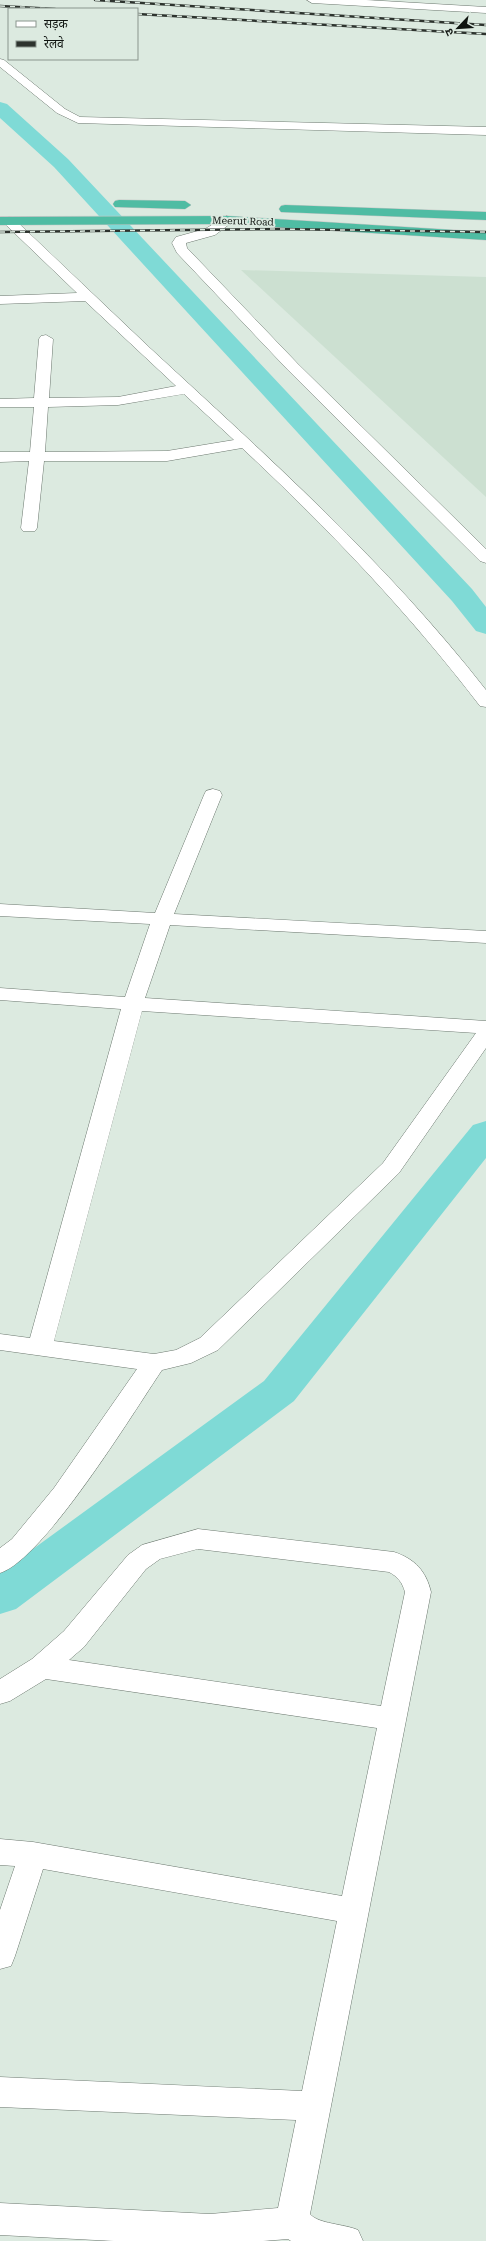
<svg xmlns="http://www.w3.org/2000/svg" width="486" height="2241" font-family="'Roboto Serif','Noto Sans Devanagari',serif">
  <style>
    .built { fill: #cce0d1 }
    .lines { fill: none; stroke-linecap: round; stroke-linejoin: round }
    .canal { fill: #7fdad6; fill-rule: evenodd }
    .minor-casing { stroke: #6c786f; stroke-width: 1 }
    .trunk-casing { stroke: #c6c7c6; stroke-width: 1 }
    .minor { fill: #fff; fill-rule: evenodd }
    .trunk { fill: #4fbca3; fill-rule: evenodd }
    .rail-casing { stroke: #2d332e; stroke-width: 2.5 }
    .rail { stroke: #dceae0; stroke-width: 1.5; stroke-dasharray: 5; stroke-linecap: butt }
    .labels { text-anchor: middle; dominant-baseline: central; stroke-width: 4; stroke-linejoin: round; paint-order: stroke }
    .far-street-label { font-size: 10px; fill: #101511; stroke: #dceae0 }
  </style>
  <rect width="100%" height="100%" fill="#dceae0"/>
  <path class="built" d="M241 270 486 277V497Z"/>
  <g class="lines">
    <path class="canal" d="M0 102 7 104 68 159 472 589 486 607V634L476 631 452 601 54 167 0 118Z
      M486 1121V1158L294 1401 16 1609 0 1614V1573L264 1381 473 1125Z"/>
    <g class="minor-casing">
      <path id="minor" d="M307 0H366L486 7V13L312 3Z
        M0 59 4 60 65 109 80 117 486 127V135L78 123 57 113 0 67Z
        M227 216 233 220 231 223 215 235 186 243 187 248 298 364 486 549V563L480 561 288 370 177 253 172 243 176 237 205 229Z
        M9 217 13 218C59 261 104 305 150 348 268 457 387 563 486 690V707L480 706C408 612 328 528 242 448L167 461H44L37 528 35 531H23L21 528 29 461 0 462V452H30L34 407H0V399L34 398 39 339 41 336 46 335 53 339 49 398 118 397 176 386 85 301 0 304V296L77 293 5 224 3 221ZM184 394 234 440 167 451 45 452 48 407 118 405Z
        M213 789 220 791 222 795 174 914 486 931V943L170 925 145 998 486 1021V1048L399 1173 218 1350 191 1363 162 1370C133 1413 44 1559 0 1573V1548L12 1539 54 1488 137 1369 0 1350V1334L30 1338 121 1009 0 1000V988L125 997 150 924 0 916V904L155 913 204 795 206 791ZM142 1011 476 1033 383 1163 200 1338 176 1350 154 1354 54 1341Z
        M198 1529 394 1552C415 1559 426 1571 431 1592L310 2214C318 2224 345 2224 358 2230L363 2241H291L288 2239 263 2241H114L0 2235V2203L210 2214 278 2208 296 2120 0 2107V2077L302 2091 337 1921 43 1869 15 1956 11 1966 0 1969V1910L15 1866 0 1865V1839L33 1842 342 1896 377 1728 46 1679 10 1701 0 1704V1679L32 1659 64 1631 128 1555 142 1545ZM198 1549 389 1572C398 1577 402 1582 405 1592L381 1706 69 1660 84 1647 146 1569 160 1559Z"/>
    </g>
    <g class="trunk-casing">
      <path id="trunk" d="M119 200 185 201 191 205 185 209 115 207 113 204 115 201Z
        M285 205 486 212V220L281 212 279 209 281 206Z
        M227 216 486 232V240L227 224 0 225V217Z"/>
    </g>
    <use href="#minor" class="minor"/>
    <use href="#trunk" class="trunk"/>
    <g class="rail-casing">
      <path id="rail" d="M95 0 486 25
        M0 6 55 9
        M137 14 486 34
        M0 232 278 229 486 232"/>
    </g>
    <use href="#rail" class="rail"/>
  </g>
  <g class="labels">
    <g class="far-street-label">
      <text transform="translate(243 221) rotate(2)">Meerut Road</text>
    </g>
  </g>
  <rect x="8" y="8" width="130" height="52" fill="#dceae0" stroke="#8a958d"/>
  <rect x="16" y="21" width="20" height="6" fill="#ffffff" stroke="#8a958d"/>
  <text x="44" y="28" font-size="12" fill="#101511">सड़क</text>
  <rect x="16" y="41" width="20" height="6" fill="#2d332e" stroke="#8a958d"/>
  <text x="44" y="48" font-size="12" fill="#101511">रेलवे</text>
  <g transform="translate(458 28) rotate(245)" stroke="#dceae0" stroke-width="3" paint-order="stroke">
  <path d="M0-3L7 15L0 10L-7 15Z" fill="#101511"/>
  <text y="-6" font-size="11" font-weight="bold" text-anchor="middle" fill="#101511">उ</text>
  </g>
</svg>
